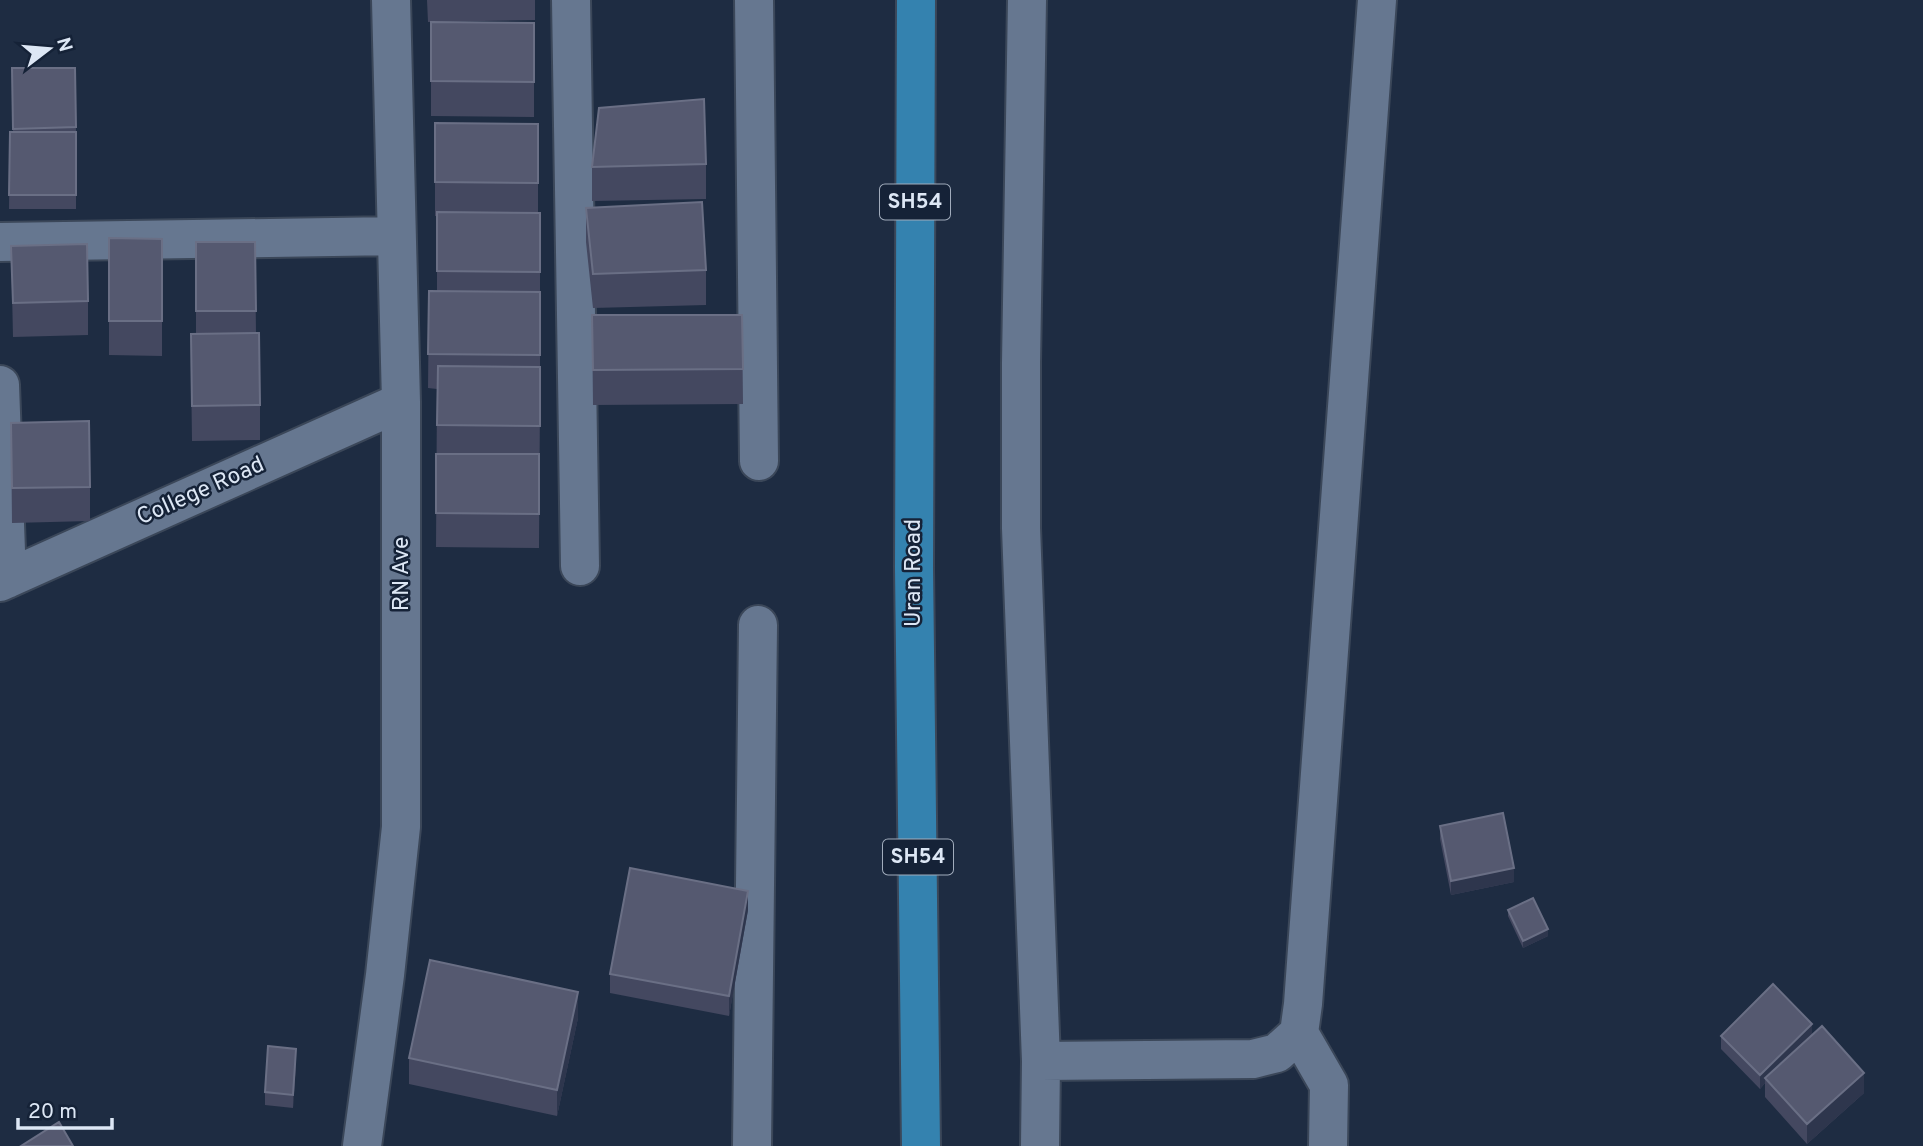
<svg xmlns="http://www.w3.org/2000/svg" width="1923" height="1146" font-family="Overpass,sans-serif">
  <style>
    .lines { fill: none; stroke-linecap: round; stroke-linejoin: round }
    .minor-casing { stroke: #3b4759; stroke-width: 42 }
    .major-casing { stroke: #3b4759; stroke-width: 42 }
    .minor { stroke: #667790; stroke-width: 38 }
    .major { stroke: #3482af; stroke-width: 38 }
    .wall { fill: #444860 }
    .shaded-wall { fill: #2e364d }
    .building { fill: #555970; stroke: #6a6f85; stroke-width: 2 }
    .labels { text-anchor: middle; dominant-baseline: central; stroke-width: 5; stroke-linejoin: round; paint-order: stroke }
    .shield { fill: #152237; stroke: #a1acbc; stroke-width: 2 }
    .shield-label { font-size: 21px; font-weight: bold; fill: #dde7f5 }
    .street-label { font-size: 23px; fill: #dde7f5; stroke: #152237 }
  </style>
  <rect width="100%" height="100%" fill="#1e2c42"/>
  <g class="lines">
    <g class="minor-casing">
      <path id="minor" d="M571 0 580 566
        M754 0 759 461
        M1027 0 1021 363V528L1041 1061 1040 1146
        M0 242 396 236
        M0 385 7 579
        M0 582 401 402
        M1299 1033 1329 1085 1328 1146
        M1041 1061 1253 1059 1277 1053 1299 1033 1303 1004 1377 0
        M362 1146 385 975 401 827V402L391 0
        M752 1146 758 625"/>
    </g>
    <g class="major-casing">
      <path id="major" d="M916 0 914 568 921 1146"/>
    </g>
    <use href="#minor" class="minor"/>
    <use href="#major" class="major"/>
  </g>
  <path class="wall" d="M427 0H535V20L428 22Z
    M431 22 534 23V117L431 116Z
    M12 68H75L76 132V209H9L10 132H13Z
    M435 123 538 124V213H540V401L539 548 436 547 437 389 428 388 429 291H437V216H435Z
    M706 164V199L592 201V167Z
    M586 208 706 270V305L593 308 586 242Z
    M109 238 162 239V356L109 355Z
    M196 242H255L256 333 260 405V440L192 441 191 369 196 334Z
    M11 246 88 301V335L13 337Z
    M592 315H742L743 404 593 405Z
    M11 423 90 487V521L12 523Z
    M1440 826 1514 882 1451 895 1440 839Z
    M748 910 729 1016 610 993V974Z
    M1508 910 1548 936 1523 948 1508 916Z
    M578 1018 557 1116 409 1084V1058Z
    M1721 1036H1812L1864 1093 1807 1144 1765 1097V1083L1760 1089 1721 1049Z
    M296 1063 293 1108 265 1105V1092Z"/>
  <path class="shaded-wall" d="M1514 868V882L1451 895V881Z
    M748 891V910L729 1016V996Z
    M1548 929V936L1523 948V941Z
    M578 992V1018L557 1116V1090Z
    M1812 1024V1037L1765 1078V1083L1760 1089V1075Z
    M296 1049V1063L293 1108V1095Z
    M1864 1073V1093L1807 1144V1124Z"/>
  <path class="building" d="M431 22 534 23V82L431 81Z
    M12 68H75L76 127 13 129Z
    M704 99 706 164 592 167 599 108Z
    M435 123 538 124V183L435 182Z
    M10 132H76V195H9Z
    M702 202 706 270 593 274 586 208Z
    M437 212 540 213V272L437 271Z
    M109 238 162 239V321H109Z
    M196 242H255L256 311H196Z
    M87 244 88 301 13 303 11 246Z
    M429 291 540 292V355L428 354Z
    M592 315H742L743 369 593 370Z
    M259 333 260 405 192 406 191 334Z
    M438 366 540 367V426L437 425Z
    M89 421 90 487 12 488 11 423Z
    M436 454H539V514L436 513Z
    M1503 813 1514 868 1451 881 1440 826Z
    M630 868 748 891 729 996 610 974Z
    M1533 898 1548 929 1523 941 1508 910Z
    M430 960 578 992 557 1090 409 1058Z
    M1773 984 1812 1024 1760 1075 1721 1036Z
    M1822 1026 1864 1073 1807 1124 1765 1078Z
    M268 1046 296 1049 293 1095 265 1092Z
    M59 1122 73 1146H21Z"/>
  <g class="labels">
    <g class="shield">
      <rect x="880" y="184.5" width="70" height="35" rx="5"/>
      <rect x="883" y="839.5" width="70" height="35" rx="5"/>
    </g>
    <g class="shield-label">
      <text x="915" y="202">SH54</text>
      <text x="918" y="857">SH54</text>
    </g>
    <g class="street-label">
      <text transform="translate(201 492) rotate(-24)">College Road</text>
      <text transform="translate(914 573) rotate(-90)">Uran Road</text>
      <text transform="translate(402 574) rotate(-90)">RN Ave</text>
    </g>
  </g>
  <g transform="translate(49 49) rotate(74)" stroke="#152237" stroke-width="5" paint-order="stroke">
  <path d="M0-5L12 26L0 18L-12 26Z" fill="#dde7f5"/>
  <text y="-10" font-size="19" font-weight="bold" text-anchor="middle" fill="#dde7f5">N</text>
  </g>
  <path d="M18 1118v10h94v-10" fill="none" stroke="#dde7f5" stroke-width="3.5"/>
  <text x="28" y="1118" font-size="21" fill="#dde7f5" stroke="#152237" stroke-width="5" paint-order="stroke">20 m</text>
</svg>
